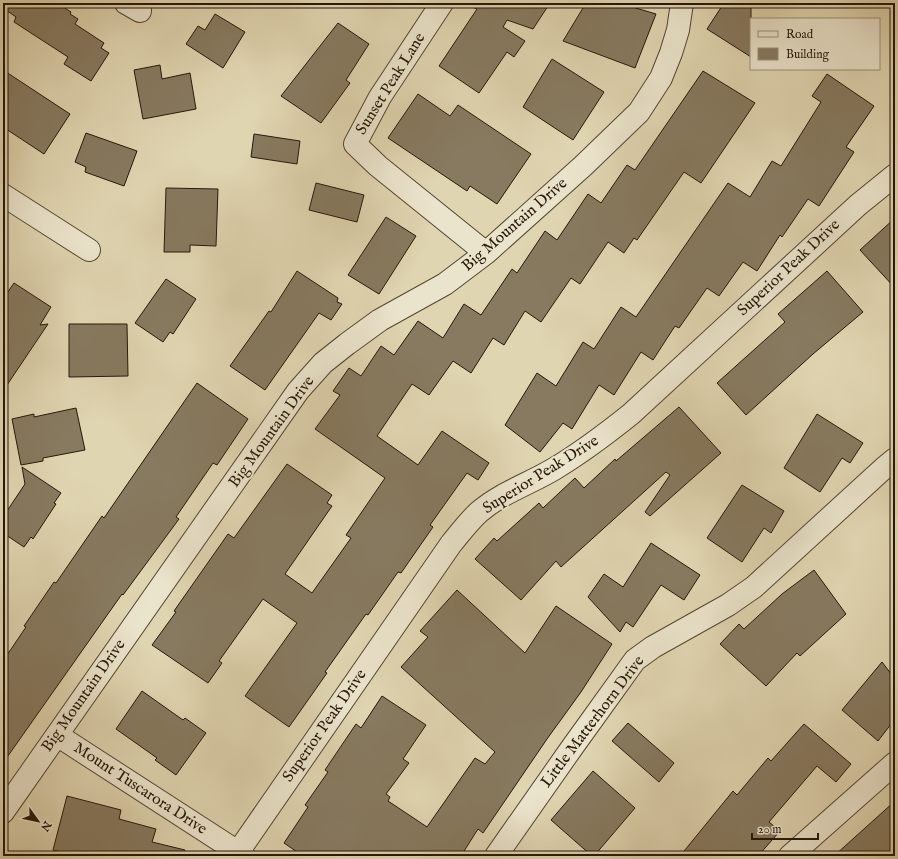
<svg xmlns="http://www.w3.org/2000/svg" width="898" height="859" font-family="'IM FELL English',serif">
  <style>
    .building { fill: #877a60; stroke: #261708 }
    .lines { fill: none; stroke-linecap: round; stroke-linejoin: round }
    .minor-casing { stroke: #544632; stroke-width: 24 }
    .minor { stroke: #ebe4cc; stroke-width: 22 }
    .labels { text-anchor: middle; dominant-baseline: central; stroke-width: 4; stroke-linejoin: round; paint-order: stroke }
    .street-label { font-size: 16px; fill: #261708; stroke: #ebe4cc }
  </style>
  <rect width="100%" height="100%" fill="#e0d5b1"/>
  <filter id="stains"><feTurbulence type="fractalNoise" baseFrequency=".005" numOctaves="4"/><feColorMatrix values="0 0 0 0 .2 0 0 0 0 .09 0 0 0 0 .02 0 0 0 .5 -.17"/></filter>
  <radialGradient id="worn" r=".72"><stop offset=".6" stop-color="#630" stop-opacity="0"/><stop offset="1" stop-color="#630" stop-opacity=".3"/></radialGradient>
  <path class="building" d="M3 3H57L71 12 70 14 78 19 75 24 104 43 101 48 109 53 91 81 64 64 68 57 14 22 16 17 3 8Z
    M467 3H550L533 29 507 20 503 27 525 41 514 57 507 52 479 93 439 66 477 9 467 5Z
    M586 3H619L656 14 635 68 563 41Z
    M724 3H751V57L707 29Z
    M215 14 245 32 223 68 186 44 198 26 205 30Z
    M338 23 369 44 346 80 350 83 321 123 281 96Z
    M552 59 604 92 573 140 523 107Z
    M160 65 162 79 190 73 196 109 143 119 134 70Z
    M3 70 70 114 44 154 3 127Z
    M703 71 755 103 701 183 684 172 637 240 634 238 624 253 608 242 580 284 571 278 541 322 525 311 504 345 493 338 471 373 453 361 429 395 412 384 377 436 418 465 442 431 489 463 478 480 467 473 430 525 433 527 401 573 398 572 368 615 366 614 325 672 327 673 289 727 245 696 297 623 263 599 219 661 222 663 208 683 152 645 176 612 174 611 228 534 234 538 287 464 332 495 327 503 332 506 285 574 312 593 351 538 346 535 385 478 315 429 340 395 333 391 349 368 361 376 381 346 394 355 418 321 443 338 464 304 481 315 512 269 517 273 545 231 557 240 588 194 601 203 627 165 635 170Z
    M827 74 874 106 846 147 854 152 819 206 808 199 782 237 780 235 757 271 743 262 719 296 707 288 679 328 675 326 653 360 641 352 614 395 599 385 572 429 563 423 540 452 505 425 537 373 556 386 583 342 594 349 621 307 636 317 728 183 750 197 772 161 781 166 821 102 812 96Z
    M418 94 450 116 458 105 531 154 497 204 470 186 467 191 388 138Z
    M86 133 137 151 124 186 85 172 86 167 75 162Z
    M254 134 300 141 297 164 251 157Z
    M316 183 364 195 357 222 309 210Z
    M166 188 218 189 216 246 190 245V252H164Z
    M386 217 416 236 379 294 348 275Z
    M895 218V288L860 250Z
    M297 271 338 298 337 302 342 304 331 320 319 313 265 390 230 366 269 311 271 312Z
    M827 271 863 312 813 354 746 415 717 383 785 322 778 314Z
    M166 279 196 299 173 334 170 332 163 342 135 323Z
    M14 283 51 307 40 325 48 324 3 391V299Z
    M69 324H127L128 376 69 377Z
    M197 383 248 419 217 465 213 463 176 517 179 519 123 595 122 594 3 763V661L26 627 24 626 54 582 56 583 102 516 104 518Z
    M679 407 721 453 650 516 645 512 670 475 666 472 561 567 556 561 521 600 475 559 494 538 497 541 539 503 543 508 575 478 584 488 615 459 616 461Z
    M76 408 85 450 43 458V461L21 465 12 419 34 414V417Z
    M817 414 863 443 850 463 842 458 820 492 784 468Z
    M22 467 61 493 54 503 56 504 33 539 31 537 24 547 3 533V517L25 484Z
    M742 485 784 511 771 533 764 528 742 562 707 538Z
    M651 543 700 575 684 600 661 585 633 627 626 622 620 632 588 597 604 574 623 587Z
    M814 570 846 614 800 656 797 653 766 686 720 644 739 624 744 629 782 594Z
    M457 590 525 653 556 606 612 644 581 692 547 739 483 833 478 829 461 856H303L284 843 308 807 305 805 328 772 325 770 356 724 361 728 382 696 426 725 403 759 409 763 386 794 390 797 388 801 427 827 475 758 485 764 495 752 401 667 428 637 420 631Z
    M882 662 895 679V719L878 741 842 710Z
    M142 691 183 720 185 718 206 733 176 775 155 760 157 758 116 729Z
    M628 723 674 763 659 782 612 741Z
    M804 724 851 764 836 782 817 766 769 822 780 831 758 856H680L733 791 737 795 768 758 771 761Z
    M593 771 635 808 594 856H592L551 820Z
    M67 796 121 810 119 819 156 829 152 842 185 850 184 856H75L53 850Z
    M895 801V856H834Z"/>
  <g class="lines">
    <g class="minor-casing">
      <path id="minor" d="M126 3 140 11
        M442 3 380 97 355 144 378 166 486 253
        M3 195 89 250
        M57 735 244 856
        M3 812 298 391 323 363 347 344 380 320 445 284 486 253 583 166 639 112 661 78 671 53 678 30 682 3
        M238 852 451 544C460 533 469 521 479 512 501 493 529 484 554 469 581 453 606 434 631 414L858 205 895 175
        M496 856 571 749 635 660 653 647 728 605 754 587 884 468 895 459
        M790 856 895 763"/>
    </g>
    <use href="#minor" class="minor"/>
  </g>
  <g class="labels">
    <g class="street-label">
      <text transform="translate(391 84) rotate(-58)">Sunset Peak Lane</text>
      <text transform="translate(515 225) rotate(-41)">Big Mountain Drive</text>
      <text transform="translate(789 268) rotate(-43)">Superior Peak Drive</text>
      <text transform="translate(272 432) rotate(-54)">Big Mountain Drive</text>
      <text transform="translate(541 475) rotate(-32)">Superior Peak Drive</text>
      <text transform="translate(84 696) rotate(-55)">Big Mountain Drive</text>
      <text transform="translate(593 722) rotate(-53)">Little Matterhorn Drive</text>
      <text transform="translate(325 726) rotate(-55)">Superior Peak Drive</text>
      <text transform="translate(140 789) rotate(33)">Mount Tuscarora Drive</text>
    </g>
  </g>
  <rect width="898" height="859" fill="none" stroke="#e0d5b1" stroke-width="16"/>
  <rect x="4" y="4" width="890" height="851" fill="none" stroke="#261708" stroke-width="2"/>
  <rect x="8" y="8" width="882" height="843" fill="none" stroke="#261708"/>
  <rect x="750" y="18" width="130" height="52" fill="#ebe4cc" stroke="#9c927e"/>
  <rect x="758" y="31" width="20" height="6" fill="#ebe4cc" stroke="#9c927e"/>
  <text x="786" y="38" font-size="12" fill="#261708">Road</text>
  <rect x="758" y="48" width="20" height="12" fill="#877a60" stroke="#9c927e"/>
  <text x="786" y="58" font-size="12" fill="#261708">Building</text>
  <g transform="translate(38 821) rotate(123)" stroke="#ebe4cc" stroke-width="3" paint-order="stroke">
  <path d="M0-3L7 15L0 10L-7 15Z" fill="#261708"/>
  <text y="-6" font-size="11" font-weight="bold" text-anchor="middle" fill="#261708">N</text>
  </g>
  <path d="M752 833v6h66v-6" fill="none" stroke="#261708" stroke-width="2"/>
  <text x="758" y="833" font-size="12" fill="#261708" stroke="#ebe4cc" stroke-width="3" paint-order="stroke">20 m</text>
  <rect width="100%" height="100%" filter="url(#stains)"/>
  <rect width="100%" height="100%" fill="url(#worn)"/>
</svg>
